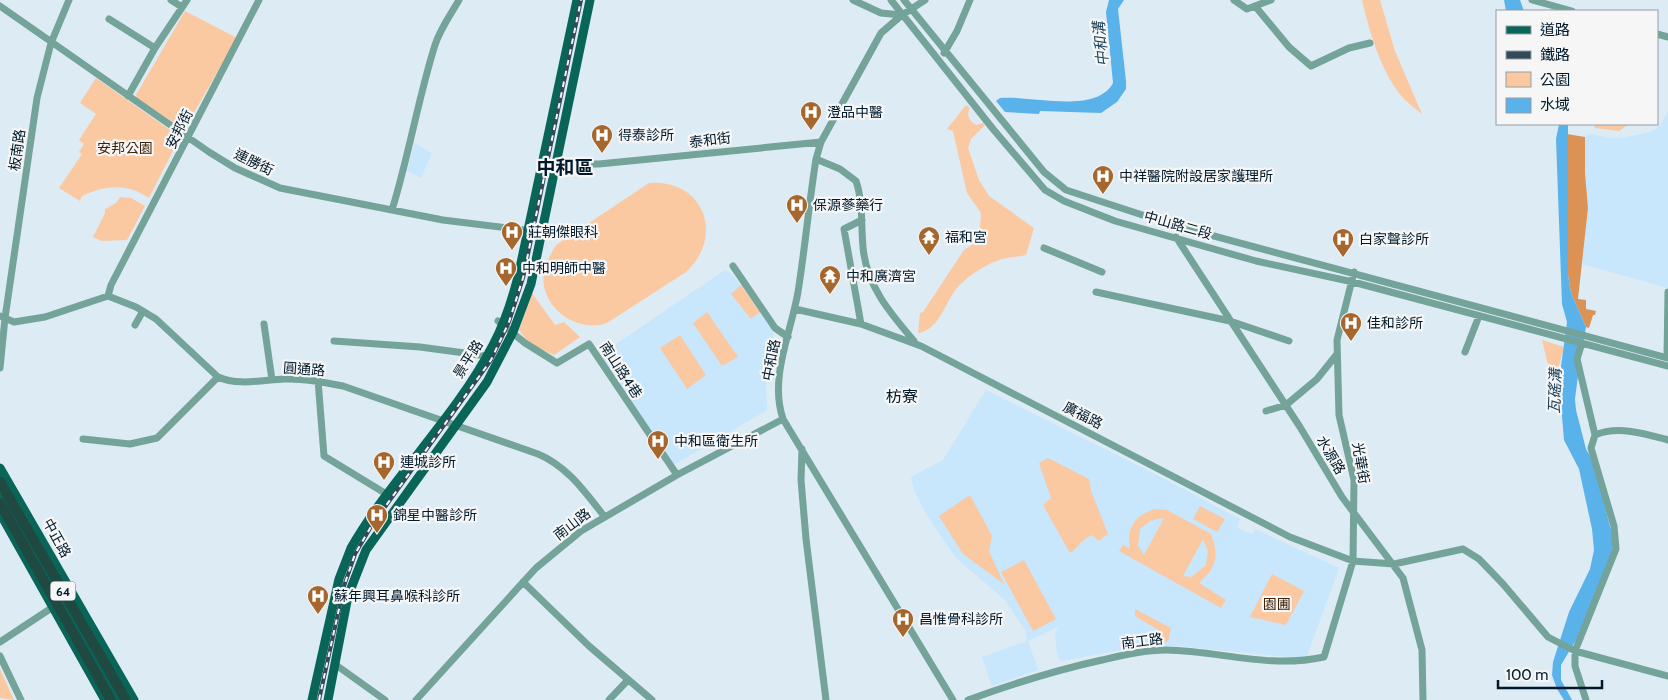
<svg xmlns="http://www.w3.org/2000/svg" width="1668" height="700" font-family="Cabin,'Noto Sans TC',sans-serif">
  <style>
    .built { fill: #c8e6fc }
    .green { fill: #fac9a2; fill-rule: evenodd }
    .forest { fill: #dc9254 }
    .water { fill: #5ab2eb }
    .lines { fill: none; stroke-linecap: round; stroke-linejoin: round }
    .minor { stroke: #74a399; stroke-width: 7 }
    .major { stroke: #086558; stroke-width: 9 }
    .rail-casing { stroke: #314959; stroke-width: 4 }
    .rail { stroke: #f6f6f6; stroke-width: 2; stroke-dasharray: 5.5; stroke-linecap: butt }
    .highway-bridge { stroke: #204941; stroke-width: 10 }
    .labels { text-anchor: middle; dominant-baseline: central; stroke-width: 4.5; stroke-linejoin: round; paint-order: stroke }
    .shield { fill: #f6f6f6; stroke: #4a5c69; stroke-width: 1 }
    .shield-label { font-size: 12px; font-weight: bold; fill: #001a2c }
    .poi-label { font-size: 14px; fill: #001a2c; stroke: #f6f6f6; text-anchor: start }
    .street-label { font-size: 14px; fill: #001a2c; stroke: #f6f6f6 }
    .park-label { font-size: 14px; fill: #402307; stroke: #f6f6f6 }
    .water-label { font-size: 15px; font-style: italic; fill: #1f445c; stroke: #f6f6f6 }
    .quarter-label { font-size: 16px; fill: #001a2c; stroke: #f6f6f6 }
    .district-label { font-size: 19px; font-weight: bold; fill: #001a2c; stroke: #f6f6f6 }
  </style>
  <rect width="100%" height="100%" fill="#ddebf5"/>
  <path class="built" d="M1668 111V288L1582 264 1588 208 1585 173V137L1588 134H1593L1609 138H1622L1650 132 1660 126Z
    M415 143 432 153 421 178 407 171Z
    M725 270 733 275 774 333 765 364 767 410 674 465 600 355Z
    M986 390 1159 476 1240 519 1237 527 1243 531 1253 534 1255 529 1339 568 1306 659 1178 646H1143L1061 661 1057 654 1055 635 1058 627 1028 641 1038 670 992 686 982 657 1027 641 1026 632 1005 600 955 557 926 514 914 490 911 477 943 460Z"/>
  <path class="green" d="M1362 0H1380L1395 51 1422 114C1414 108 1405 101 1399 93 1380 68 1369 30 1362 0Z
    M185 11 237 38 184 130 137 98 136 95Z
    M96 78 180 137 149 198C127 183 106 185 82 196L80 201 59 188 82 154 79 152 84 144 79 140 96 114 80 103Z
    M966 105 970 108C966 115 969 121 976 125L983 123 985 125 971 139 968 148 979 180 989 196 1034 228 1026 255C1019 257 1011 257 1003 259 992 261 971 274 963 282 945 296 943 329 918 333L920 313 923 312 964 250 979 240 981 213 967 193 953 131 947 129Z
    M1594 124H1629L1619 131 1595 128Z
    M649 183C704 179 725 236 686 272L607 323C581 332 549 314 544 286 541 272 549 257 556 245Z
    M120 197 131 198 145 206 127 240 102 241 93 237 105 213V209L116 203Z
    M741 285 760 312 751 319 731 294Z
    M532 293 555 325 564 322 580 337 554 355 530 344 519 330Z
    M707 312 738 357 722 366 693 323Z
    M680 335 706 375 687 389 660 348Z
    M1542 340 1564 347 1557 373 1550 372Z
    M1048 458 1089 479 1091 491 1108 534 1099 541 1092 535C1079 541 1080 547 1070 553L1043 505 1051 498 1039 463Z
    M970 495 992 536 989 551 1004 584 963 554 939 516Z
    M1200 506 1225 519 1217 532 1193 519Z
    M1154 509 1167 510 1211 534C1219 555 1217 568 1199 583L1226 600 1221 608 1119 551 1123 545 1130 549C1126 529 1134 516 1154 509ZM1163 518H1164L1144 555 1138 546 1140 529 1150 521ZM1203 539 1208 551 1206 565 1191 577 1183 576Z
    M1024 560 1056 619 1033 631 1001 572Z
    M1272 574 1304 591 1286 625 1250 617Z
    M1135 609 1171 628 1168 642 1160 640V631L1135 616Z
    M0 669 14 700 0 698Z"/>
  <path class="forest" d="M1567 134 1585 137V173L1588 208 1578 299 1586 300V309L1596 311 1595 315H1593L1589 328 1586 327 1571 293 1568 275Z"/>
  <path class="water" d="M1109 0H1124L1118 9 1126 81V89L1117 102 1101 113 1040 111 1039 114 1005 112 996 101 1000 98C1029 95 1096 115 1113 83L1106 12Z
    M1504 0H1520L1524 11H1506Z
    M1559 124H1568V275L1571 293 1586 327 1579 368 1575 399 1576 410 1586 449 1593 461 1614 541 1611 557 1576 640 1561 665V680L1572 700H1564L1557 689 1552 675 1553 662 1569 612 1590 569 1594 550 1592 529 1579 469 1564 440 1559 381 1567 322 1562 304 1556 139Z"/>
  <g class="lines">
    <path class="minor" d="M171 0 182 7
      M853 0 881 13 902 15
      M891 0 993 129 1045 190 1064 201 1115 221 1256 261 1353 282 1668 366
      M904 0 1044 172 1066 190 1173 225 1668 358
      M925 0 902 15 881 33 821 142 816 159C809 203 805 248 798 292 791 333 769 378 783 419L953 700
      M1234 0 1247 9 1271 0
      M1532 0 1572 11
      M0 6 209 152 235 168 280 188 443 220 541 232
      M1255 6 1289 47 1311 66 1349 48 1370 43
      M109 19 155 48
      M1657 34 1668 37
      M944 53 957 31 970 0
      M128 96 155 48 187 0
      M816 159 840 169 856 181C863 201 861 225 863 247 866 285 890 313 914 341
      M543 164H599L821 142
      M392 210C409 155 418 99 435 45 440 29 451 14 459 0
      M1176 237 1300 427 1342 497 1403 578 1422 650 1423 700
      M1044 248 1102 272
      M733 266 775 328 788 337
      M1096 292 1230 321 1289 341
      M108 296 111 285 259 0
      M795 309 861 324 921 346 1290 537 1353 561 1394 564 1463 549 1479 559 1503 584 1548 637 1575 651 1668 676
      M0 316 14 322 45 317 108 296 136 307 156 319 218 377C237 386 263 380 284 379 304 378 324 382 343 386L538 454C567 466 585 492 604 516
      M498 321 525 343 557 363 589 344 677 475
      M264 324 272 380
      M861 324 844 229 862 220
      M135 325 143 311
      M334 341 420 347 487 356
      M1582 343 1577 359 1595 435 1591 448 1614 526 1616 549 1575 651V666L1586 700
      M1465 352 1479 316
      M1667 358 1668 292
      M0 368 5 318 37 98 51 43 69 0
      M318 380 324 456 388 495
      M1266 411 1286 405 1317 379 1337 354
      M1595 435C1618 425 1646 434 1668 440
      M83 439 130 444 157 438 218 377
      M802 449 801 480 806 539 826 700
      M523 582 589 646 652 700
      M0 642 56 605
      M0 656 21 700
      M336 665 385 700
      M416 700 536 568 581 531 677 475 783 419
      M609 700 627 681
      M968 700C1012 684 1056 670 1102 660 1124 655 1144 650 1166 650 1221 651 1268 669 1324 657L1353 561 1354 480 1339 415 1337 340 1354 272"/>
    <path class="major" d="M0 468 134 700
      M3 496 119 700
      M0 513 105 700
      M312 700 339 579 351 548C392 477 455 418 493 345 505 323 512 300 518 277L577 0
      M328 700 348 596 366 550 487 382 513 332 531 284 590 0"/>
    <g class="rail-casing">
      <path id="rail" d="M319 700 344 586 355 554 372 525 491 360 509 322 523 278 581 0"/>
    </g>
    <use href="#rail" class="rail"/>
    <path class="highway-bridge" d="M0 482 126 700
      M0 503 111 700"/>
  </g>
  <defs>
    <g id="hospital-pin" transform="scale(1.125)"><path d="M0 17L-7.5 6A9.5 9.5 0 1 1 7.5 6Z" fill="#a6672e" stroke="#f6f6f6"/><path d="M-5-5h3v3.5h4V-5h3V5h-3V1.5h-4V5h-3Z" fill="#fff"/></g>
    <g id="temple-pin" transform="scale(1.125)"><path d="M0 17L-7.5 6A9.5 9.5 0 1 1 7.5 6Z" fill="#a6672e" stroke="#f6f6f6"/><path d="M0-6L5-2H3V0L6.5 2.5H4V6H1.5V3h-3V6H-4V2.5H-6.5L-3 0V-2H-5Z" fill="#fff"/></g>
  </defs>
  <g fill-rule="evenodd">
    <use href="#hospital-pin" x="811" y="112"/>
    <use href="#hospital-pin" x="602" y="135"/>
    <use href="#hospital-pin" x="1103" y="176"/>
    <use href="#hospital-pin" x="797" y="205"/>
    <use href="#hospital-pin" x="512" y="232"/>
    <use href="#temple-pin" x="929" y="237"/>
    <use href="#hospital-pin" x="1343" y="239"/>
    <use href="#hospital-pin" x="506" y="268"/>
    <use href="#temple-pin" x="830" y="276"/>
    <use href="#hospital-pin" x="1351" y="323"/>
    <use href="#hospital-pin" x="658" y="441"/>
    <use href="#hospital-pin" x="384" y="462"/>
    <use href="#hospital-pin" x="377" y="515"/>
    <use href="#hospital-pin" x="318" y="596"/>
    <use href="#hospital-pin" x="903" y="619"/>
  </g>
  <g class="labels">
    <rect class="shield" x="50.5" y="581.5" width="25" height="19" rx="4"/>
    <g class="shield-label">
      <text x="63" y="591">64</text>
    </g>
    <g class="poi-label">
      <text x="827" y="112">澄品中醫</text>
      <text x="618" y="135">得泰診所</text>
      <text x="1119" y="176">中祥醫院附設居家護理所</text>
      <text x="813" y="205">保源蔘藥行</text>
      <text x="528" y="232">莊朝傑眼科</text>
      <text x="945" y="237">福和宮</text>
      <text x="1359" y="239">白家聲診所</text>
      <text x="522" y="268">中和明師中醫</text>
      <text x="846" y="276">中和廣濟宮</text>
      <text x="1367" y="323">佳和診所</text>
      <text x="674" y="441">中和區衛生所</text>
      <text x="400" y="462">連城診所</text>
      <text x="393" y="515">錦星中醫診所</text>
      <text x="334" y="596">蘇年興耳鼻喉科診所</text>
      <text x="919" y="619">昌惟骨科診所</text>
    </g>
    <g class="street-label">
      <text transform="translate(179 129) rotate(-63)">安邦街</text>
      <text transform="translate(710 140) rotate(-7)">泰和街</text>
      <text transform="translate(17 150) rotate(-82)">板南路</text>
      <text transform="translate(254 162) rotate(26)">連勝街</text>
      <text transform="translate(1178 225) rotate(16)">中山路二段</text>
      <text transform="translate(468 359) rotate(-58)">景平路</text>
      <text transform="translate(771 360) rotate(-79)">中和路</text>
      <text transform="translate(304 369) rotate(4)">圓通路</text>
      <text transform="translate(621 370) rotate(57)">南山路4巷</text>
      <text transform="translate(1083 415) rotate(27)">廣福路</text>
      <text transform="translate(1331 455) rotate(59)">水源路</text>
      <text transform="translate(1361 463) rotate(80)">光華街</text>
      <text transform="translate(572 524) rotate(-37)">南山路</text>
      <text transform="translate(57 538) rotate(61)">中正路</text>
      <text transform="translate(1142 641) rotate(-7)">南工路</text>
    </g>
    <g class="park-label">
      <text x="125" y="148">安邦公園</text>
      <text x="1277" y="604">園圃</text>
    </g>
    <g class="water-label">
      <text transform="translate(1101 44) rotate(-96)">中和溝</text>
      <text transform="translate(1555 391) rotate(-88)">瓦磘溝</text>
    </g>
    <g class="quarter-label">
      <text x="902" y="396">枋寮</text>
    </g>
    <g class="district-label">
      <text x="565" y="167">中和區</text>
    </g>
  </g>
  <rect x="1496" y="10" width="162" height="115" fill="#f6f6f6" stroke="#949ea5"/>
  <rect x="1506" y="26" width="25" height="8" fill="#086558" stroke="#949ea5"/>
  <text x="1540" y="35" font-size="15" fill="#001a2c">道路</text>
  <rect x="1506" y="51" width="25" height="8" fill="#314959" stroke="#949ea5"/>
  <text x="1540" y="60" font-size="15" fill="#001a2c">鐵路</text>
  <rect x="1506" y="72" width="25" height="15" fill="#fac9a2" stroke="#949ea5"/>
  <text x="1540" y="85" font-size="15" fill="#001a2c">公園</text>
  <rect x="1506" y="98" width="25" height="15" fill="#5ab2eb" stroke="#949ea5"/>
  <text x="1540" y="110" font-size="15" fill="#001a2c">水域</text>
  <path d="M1498 680v8h104v-8" fill="none" stroke="#001a2c" stroke-width="2.5"/>
  <text x="1506" y="680" font-size="15" fill="#001a2c" stroke="#f6f6f6" stroke-width="4" paint-order="stroke">100 m</text>
</svg>
